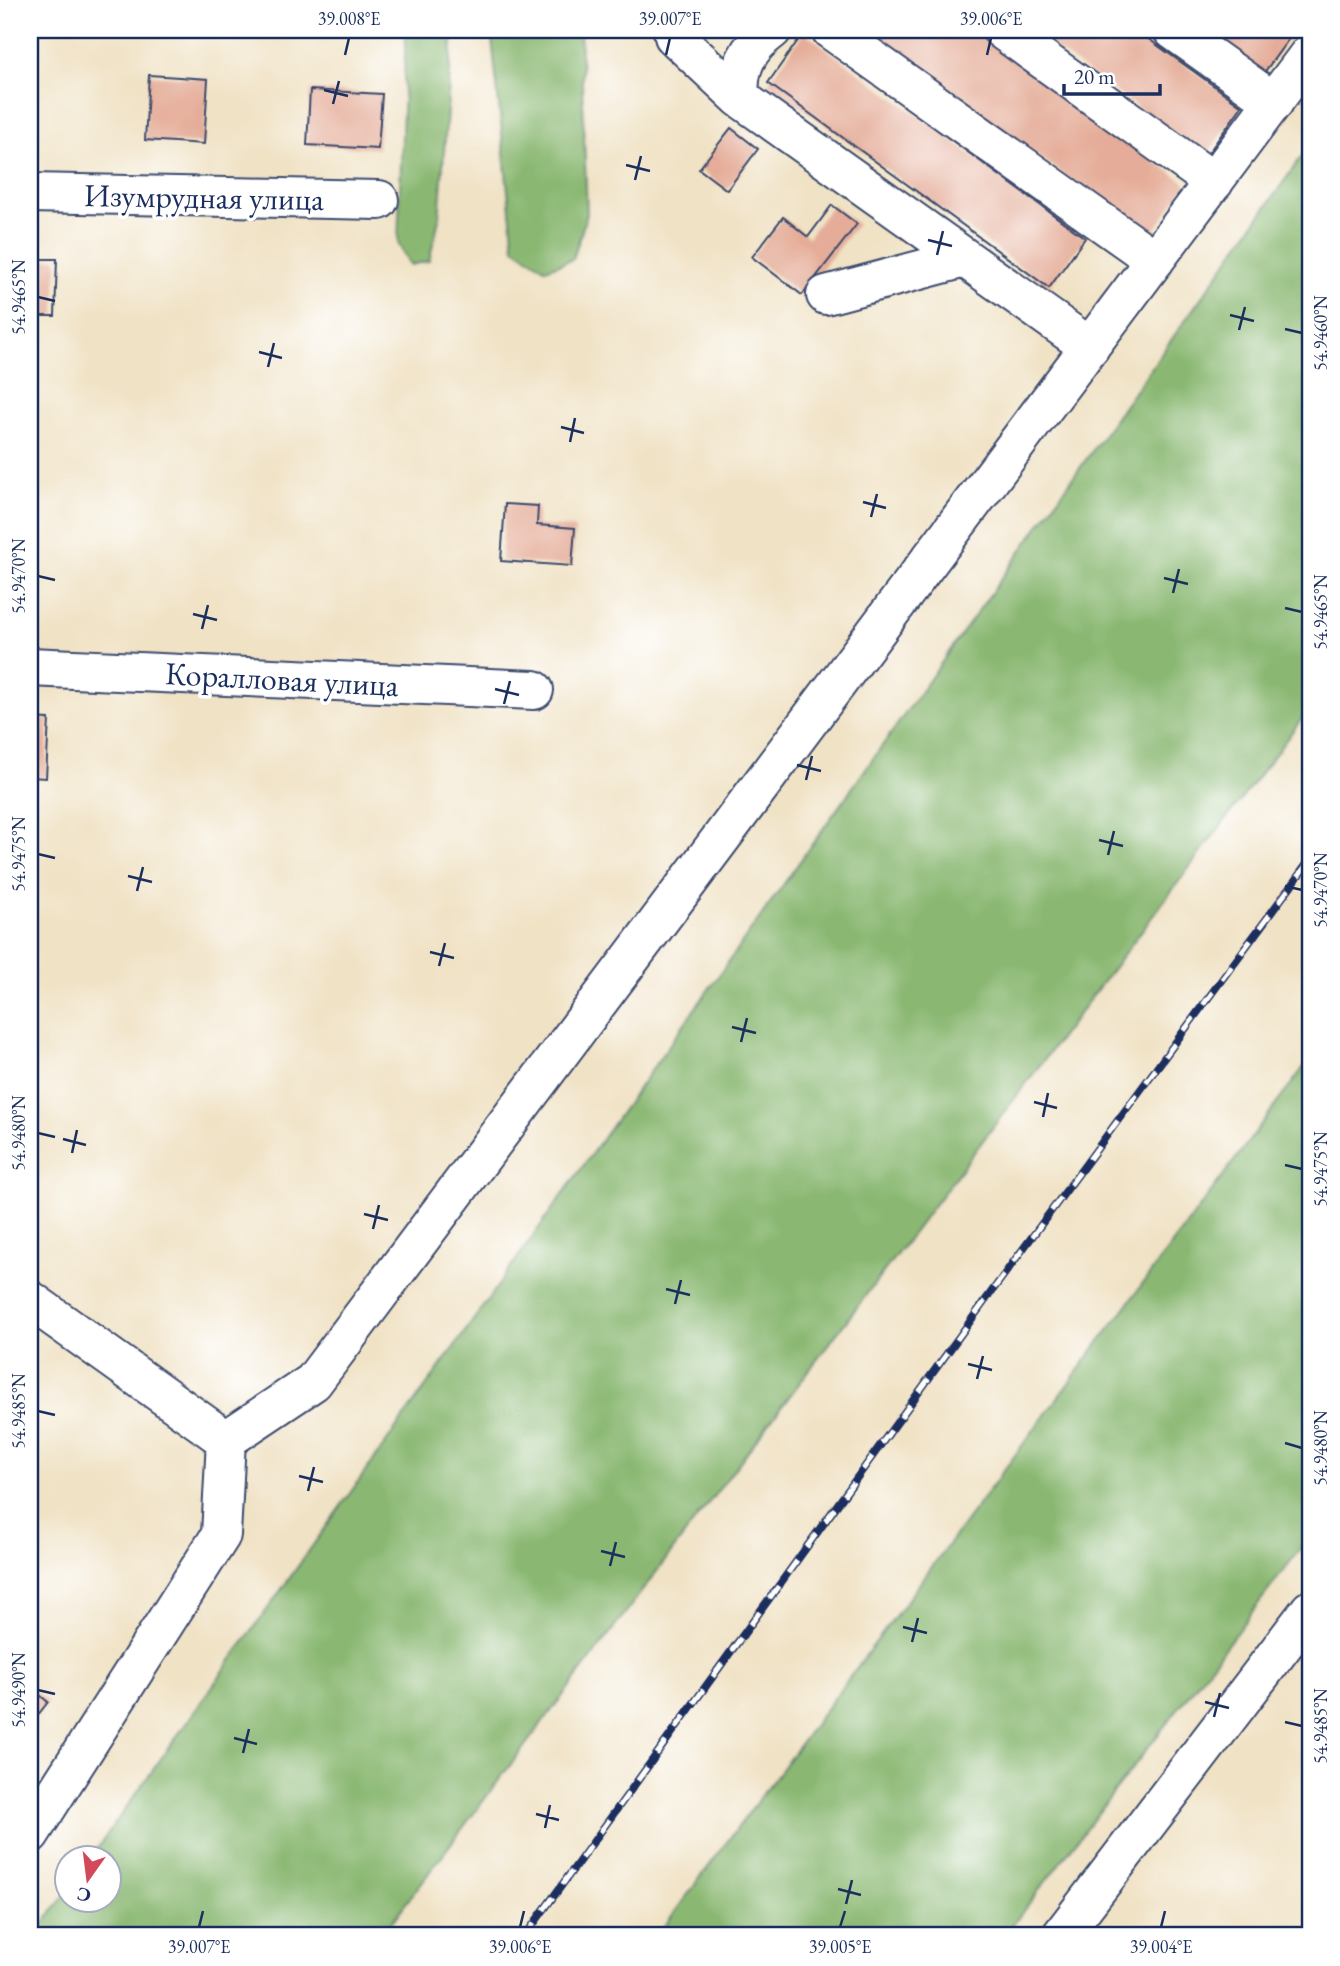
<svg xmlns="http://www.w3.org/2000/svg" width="1340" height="1966" font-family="'EB Garamond',serif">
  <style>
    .forest { fill: #8ab872; stroke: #527468; stroke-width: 2 }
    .building { fill: #e5ad99 }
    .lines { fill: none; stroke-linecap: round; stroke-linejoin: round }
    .minor-casing { stroke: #3b4a6d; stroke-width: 42 }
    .minor { stroke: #fff; stroke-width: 38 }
    .rail-casing { stroke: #1b2f5e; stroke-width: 8 }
    .rail { stroke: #fff; stroke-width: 5; stroke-dasharray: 16; stroke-linecap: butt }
    .ticks { fill: none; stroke: #1b2f5e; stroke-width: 2.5 }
    .labels { text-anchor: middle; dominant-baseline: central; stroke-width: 7; stroke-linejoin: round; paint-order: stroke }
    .street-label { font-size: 32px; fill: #1b2f5e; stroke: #fff }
    .neatline { fill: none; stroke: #1b2f5e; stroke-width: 2.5 }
    .ticks-label { font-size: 18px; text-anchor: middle; fill: #1b2f5e }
  </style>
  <rect width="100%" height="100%" fill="#fff"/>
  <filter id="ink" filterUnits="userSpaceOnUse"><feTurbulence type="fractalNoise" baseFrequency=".0143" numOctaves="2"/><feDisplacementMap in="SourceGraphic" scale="14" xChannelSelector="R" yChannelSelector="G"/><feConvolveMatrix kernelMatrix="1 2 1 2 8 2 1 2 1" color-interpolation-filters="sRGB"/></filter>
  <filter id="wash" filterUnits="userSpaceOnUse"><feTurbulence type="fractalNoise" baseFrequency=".00686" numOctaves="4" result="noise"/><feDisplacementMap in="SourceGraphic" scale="28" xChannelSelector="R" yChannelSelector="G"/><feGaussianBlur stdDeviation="1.57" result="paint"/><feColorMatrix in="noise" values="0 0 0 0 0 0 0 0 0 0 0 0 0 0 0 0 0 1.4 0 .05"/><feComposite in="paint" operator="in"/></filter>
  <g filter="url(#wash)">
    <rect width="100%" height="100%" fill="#f0e2c5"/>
    <path class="forest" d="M406 30H453L439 219 429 261 410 265 398 243Z
      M495 30H580L587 214 573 259 546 269 514 248 492 39Z
      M1310 145V708L381 1936H35L66 1893V1899H108V1857H91Z
      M1310 1059V1536L1004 1936H657Z"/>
    <g id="blocks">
      <path class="building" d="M861 30H971L1187 184 1150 236Z
        M1029 30H1136L1242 106 1206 156Z
        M1203 30H1295L1263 74Z
        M804 32 1085 238 1049 288 768 83Z
        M149 75 208 79 204 144 145 140Z
        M310 90 382 94 378 149 307 145Z
        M731 128 758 149 727 190 699 169Z
        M832 205 857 224 802 295 752 257 783 217 808 237Z
        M30 259H57L55 316H30Z
        M505 504 538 506 537 525 575 528 572 566 501 561Z
        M30 718 49 719 46 778 30 777Z
        M30 1687 48 1702 30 1725Z"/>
    </g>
  </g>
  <g filter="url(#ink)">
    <use href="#blocks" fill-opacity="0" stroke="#3b4a6d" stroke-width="2"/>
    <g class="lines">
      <g class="minor-casing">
        <path id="minor" d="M673 30 674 36 740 98
          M772 30C748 48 737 67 740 98L1090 347
          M831 30 1155 260
          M1002 30 1214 182
          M1173 30 1274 102
          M30 193 379 200
          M826 295 965 258
          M30 667 534 690
          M30 1300 226 1440
          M226 1440 313 1382 1310 53
          M30 1834 221 1535 226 1440
          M1061 1936 1310 1610"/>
      </g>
      <use href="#minor" class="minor"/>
      <g class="rail-casing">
        <path id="rail" d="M525 1936 995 1287 1310 860"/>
      </g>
      <use href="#rail" class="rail"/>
    </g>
  </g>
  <path class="ticks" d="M345 55 349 38M666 55 670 38M987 55 991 38M324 90 348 96M333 104 339 81M626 165 650 171M635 180 641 156M928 240 952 246M937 255 943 231M38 297 55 301M1230 315 1254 321M1285 329 1302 333M1239 330 1245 307M259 352 282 358M268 367 274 343M561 427 584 433M570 442 575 418M863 502 886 508M871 517 877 494M38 576 55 580M1164 578 1188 584M1173 593 1179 569M1285 608 1302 612M193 614 217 620M202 629 208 605M495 689 519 695M504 704 510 681M797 765 821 771M806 780 812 756M1099 840 1123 846M38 854 55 858M1108 855 1114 831M128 876 152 882M1285 886 1302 890M137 891 143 867M430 952 454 958M439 966 445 943M732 1027 756 1033M741 1042 747 1018M1034 1102 1057 1108M1043 1117 1048 1093M38 1133 55 1137M63 1139 86 1145M72 1153 77 1130M1285 1165 1302 1169M364 1214 388 1220M373 1229 379 1205M666 1289 690 1295M675 1304 681 1280M968 1364 992 1370M977 1379 983 1356M38 1411 55 1415M1285 1443 1302 1448M299 1476 323 1482M308 1491 314 1467M601 1551 625 1557M610 1566 616 1542M903 1627 927 1633M912 1642 918 1618M38 1690 55 1694M1205 1702 1229 1708M1214 1717 1220 1693M1285 1722 1302 1726M234 1738 257 1744M243 1753 249 1729M536 1814 559 1820M545 1828 550 1805M838 1889 861 1895M846 1904 852 1880M199 1927 203 1911M520 1927 524 1911M840 1927 845 1911M1161 1927 1165 1911"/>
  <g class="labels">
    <g class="street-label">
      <text transform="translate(204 197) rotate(1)">Изумрудная улица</text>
      <text transform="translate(282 679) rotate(3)">Коралловая улица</text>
    </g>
  </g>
  <rect width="1340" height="1966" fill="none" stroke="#fff" stroke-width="77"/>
  <g transform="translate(88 1879) rotate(194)"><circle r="33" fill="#ffffff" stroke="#a4acbf" stroke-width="2"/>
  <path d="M0-5L12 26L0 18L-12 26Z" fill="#d1495b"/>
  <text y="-10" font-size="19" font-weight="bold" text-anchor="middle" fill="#1b2f5e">С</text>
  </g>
  <path d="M1064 84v10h96v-10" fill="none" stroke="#1b2f5e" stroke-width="3.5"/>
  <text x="1074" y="84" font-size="21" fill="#1b2f5e" stroke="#ffffff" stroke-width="5" paint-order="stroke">20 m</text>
  <rect x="38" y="38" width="1264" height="1889" class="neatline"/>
  <g class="ticks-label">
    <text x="349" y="25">39.008°E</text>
    <text x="670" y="25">39.007°E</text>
    <text x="991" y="25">39.006°E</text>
    <text transform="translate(19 297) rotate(-90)" y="6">54.9465°N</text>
    <text transform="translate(1321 333) rotate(-90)" y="6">54.9460°N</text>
    <text transform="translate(19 576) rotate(-90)" y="6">54.9470°N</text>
    <text transform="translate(1321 612) rotate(-90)" y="6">54.9465°N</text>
    <text transform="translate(19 854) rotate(-90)" y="6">54.9475°N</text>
    <text transform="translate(1321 890) rotate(-90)" y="6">54.9470°N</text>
    <text transform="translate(19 1133) rotate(-90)" y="6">54.9480°N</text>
    <text transform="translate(1321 1169) rotate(-90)" y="6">54.9475°N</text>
    <text transform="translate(19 1411) rotate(-90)" y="6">54.9485°N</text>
    <text transform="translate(1321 1448) rotate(-90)" y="6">54.9480°N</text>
    <text transform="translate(19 1690) rotate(-90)" y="6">54.9490°N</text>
    <text transform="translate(1321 1726) rotate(-90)" y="6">54.9485°N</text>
    <text x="199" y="1953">39.007°E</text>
    <text x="520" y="1953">39.006°E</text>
    <text x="840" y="1953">39.005°E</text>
    <text x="1161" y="1953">39.004°E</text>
  </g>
</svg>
